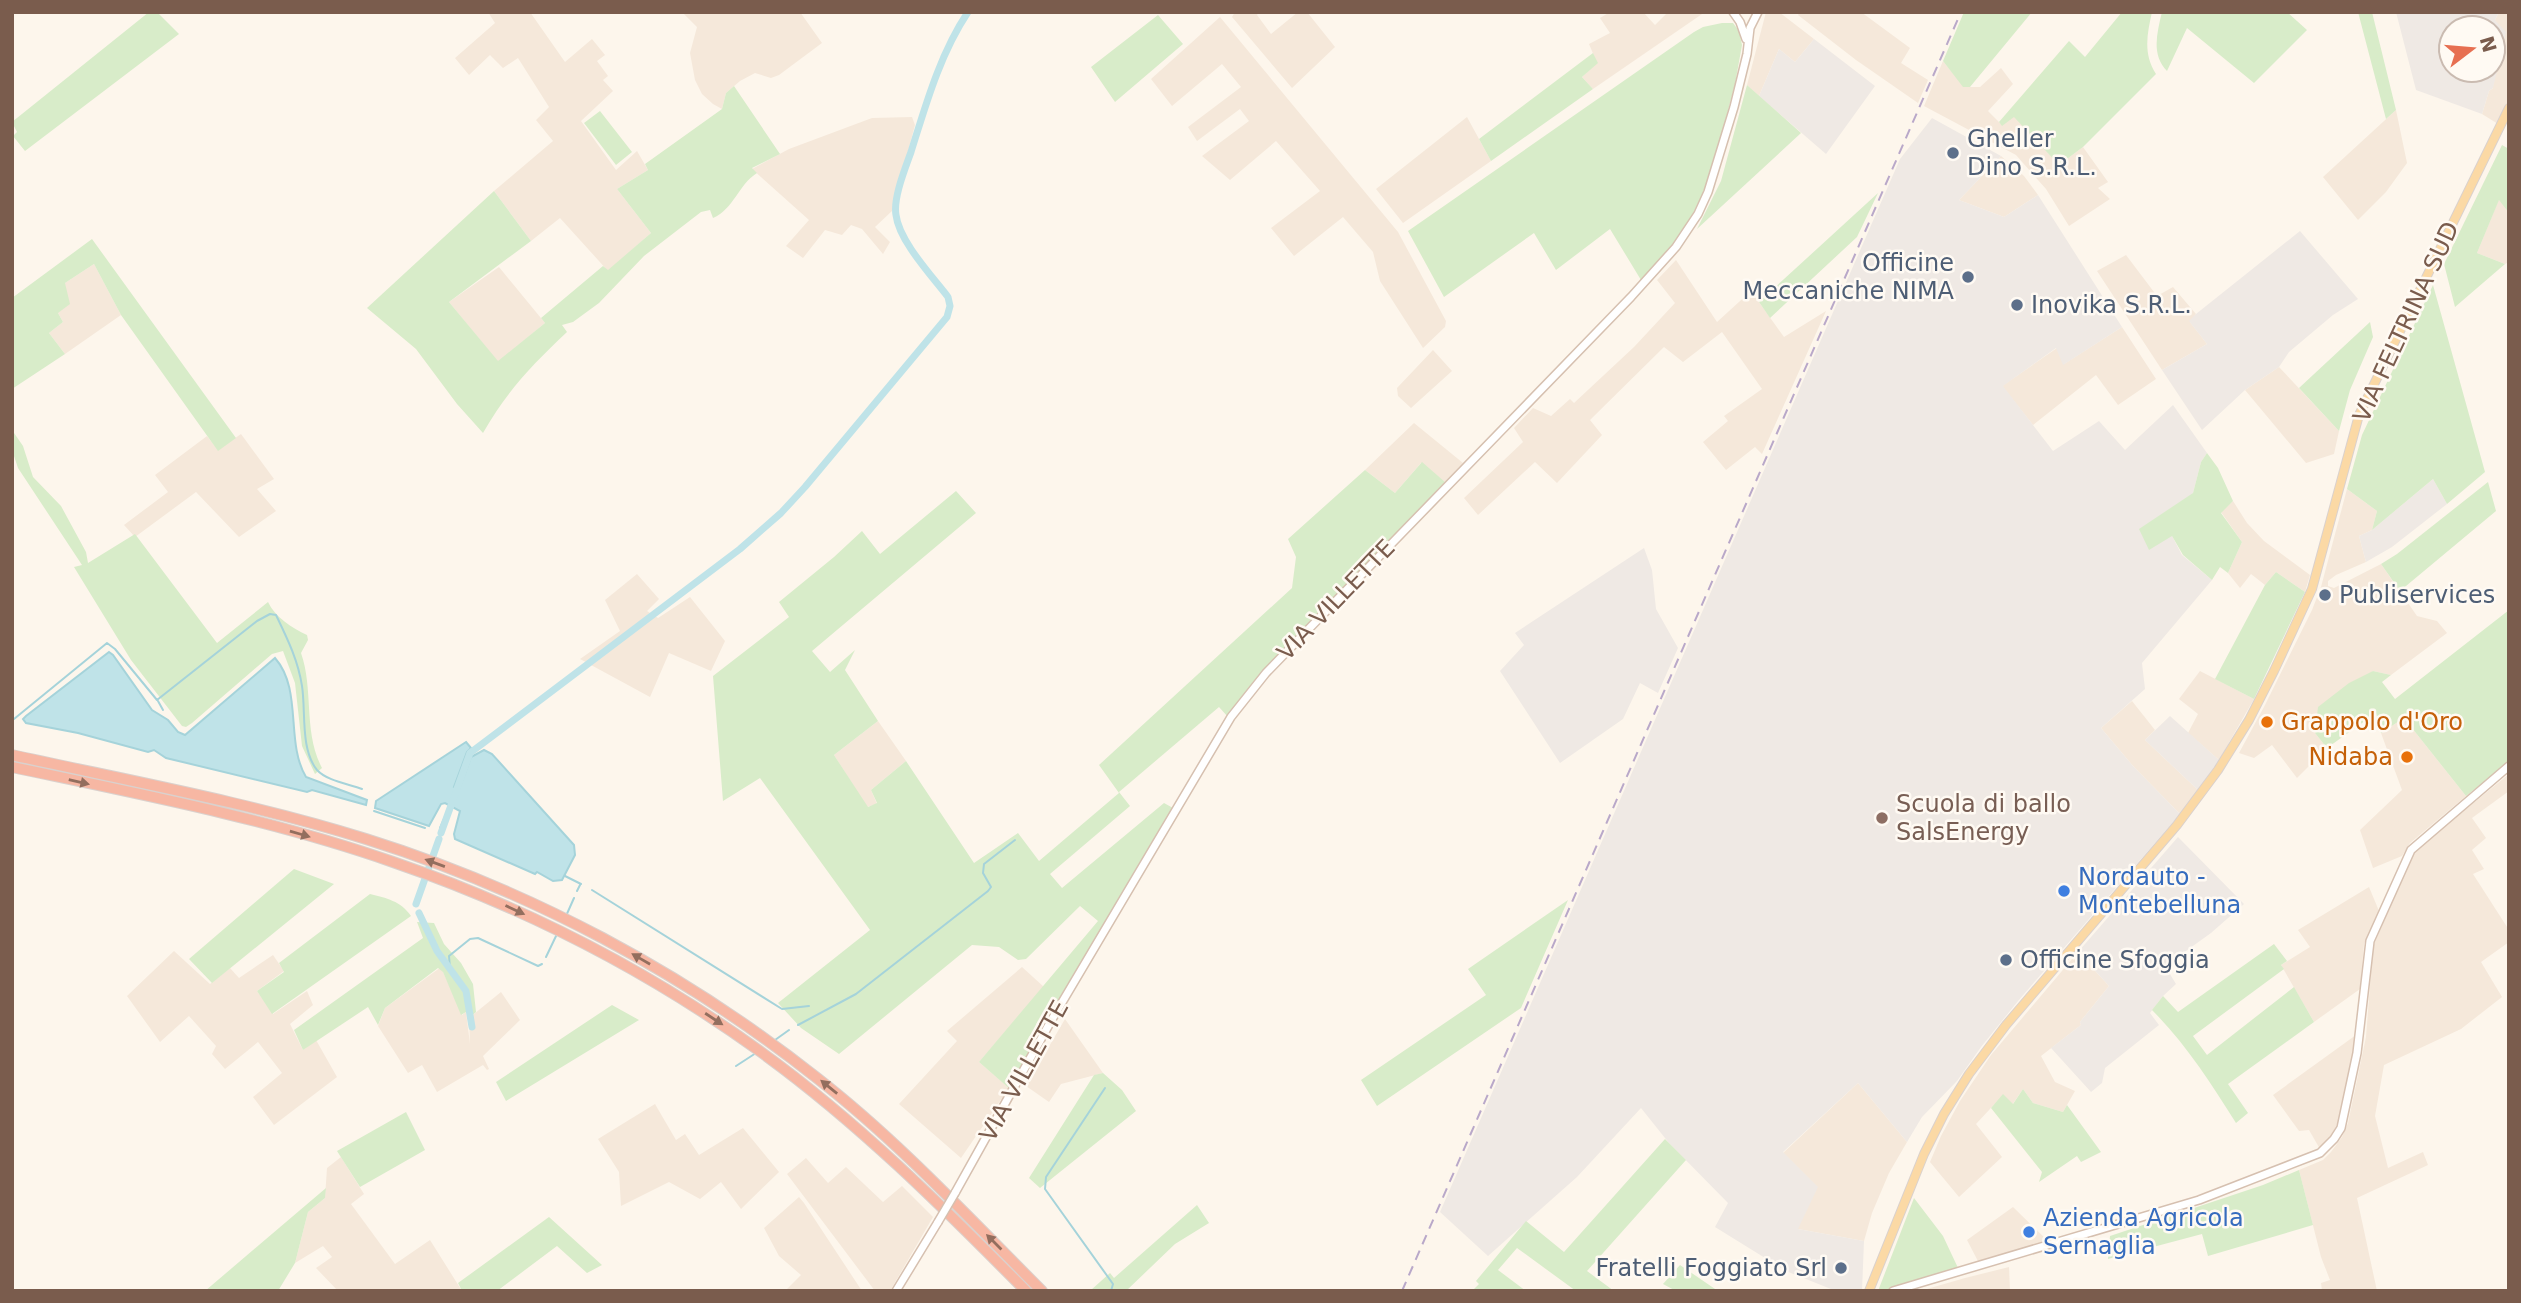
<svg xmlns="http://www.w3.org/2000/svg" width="2521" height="1303" font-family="'DejaVu Sans',sans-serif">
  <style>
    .residential { fill: #f5e8da }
    .industrial { fill: #efe9e4; fill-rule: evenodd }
    .green { fill: #d8ecc9 }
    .water { fill: #bfe3e8; stroke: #a5d3da; stroke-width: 2 }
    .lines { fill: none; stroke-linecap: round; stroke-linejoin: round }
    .stream { stroke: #a5d3da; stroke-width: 2 }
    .canal { stroke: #bfe3e8; stroke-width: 7 }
    .secondary-casing { stroke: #d6c0b0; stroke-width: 10 }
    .primary-casing { stroke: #dad1cd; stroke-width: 10 }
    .highway-casing { stroke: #dad1cd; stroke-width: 12 }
    .secondary { stroke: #fff; stroke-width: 7 }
    .primary { stroke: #fbd9a5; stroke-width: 8 }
    .highway { stroke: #f7b7a3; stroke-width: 10 }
    .rail { stroke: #b9a8c9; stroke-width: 2; stroke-dasharray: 10 7; stroke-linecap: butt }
    .secondary-bridge-casing { stroke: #d6c0b0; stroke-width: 10; stroke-linecap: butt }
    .secondary-bridge { stroke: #fff; stroke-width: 7 }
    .oneway { fill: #936e5e }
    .service-dot { fill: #5c6f8a; stroke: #fffaf3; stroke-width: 2.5 }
    .food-dot { fill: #e8710a; stroke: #fffaf3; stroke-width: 2.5 }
    .education-dot { fill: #8d6e63; stroke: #fffaf3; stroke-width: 2.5 }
    .shop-dot { fill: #3f7fe0; stroke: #fffaf3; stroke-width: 2.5 }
    .labels { text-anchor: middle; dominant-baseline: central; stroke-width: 5; stroke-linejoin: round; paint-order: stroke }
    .service-label { font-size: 24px; fill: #4e5e75; stroke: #fffaf3; text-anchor: start }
    .street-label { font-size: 24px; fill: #7a5c4d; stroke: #fffaf3 }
    .food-label { font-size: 24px; fill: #c56008; stroke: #fffaf3; text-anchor: start }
    .education-label { font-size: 24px; fill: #785e54; stroke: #fffaf3; text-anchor: start }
    .shop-label { font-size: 24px; fill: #366cbe; stroke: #fffaf3; text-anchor: start }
  </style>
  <rect width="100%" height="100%" fill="#fdf6ec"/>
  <path class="residential" d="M488 12H530L565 62 592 39 605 55 597 61 608 76 603 80 613 91 581 121 616 170 637 151 648 170 617 189 651 233 608 271 560 218 531 241 494 191 553 141 536 120 549 107 518 58 503 68 490 55 469 75 455 58 495 23Z
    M682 12H800L822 43 779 75 771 78 755 73 740 81 726 93 722 109 713 104 702 94 695 80 690 53 697 27Z
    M1235 12H1259L1257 15 1271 34 1298 12H1307L1335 47 1292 88 1232 17Z
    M1610 12H1643L1655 25 1668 12H1705L1593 89 1582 77 1597 63 1589 44 1610 33 1600 18Z
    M1766 12H1779L1814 39 1795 62 1779 49 1759 96 1747 85Z
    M1800 12H1861L1910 48 1901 63 1928 80 1918 103 1856 60 1798 15Z
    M2499 12H2509V101L2498 124 2482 114 2489 91 2493 88 2495 20Z
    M1220 17 1398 232 1446 321 1445 327 1423 348 1380 281 1373 252 1343 217 1294 256 1271 228 1320 191 1276 141 1230 180 1202 156 1249 121 1240 109 1197 141 1188 127 1241 87 1222 64 1172 106 1151 79Z
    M1943 61 1964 87H1980L2001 68 2013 84 1988 111 2002 125 2014 116 2059 165 2083 147 2108 182 2098 188 2110 199 2069 226 2046 189 2016 155 1924 106Z
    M2396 110 2407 163 2386 192 2358 220 2323 177Z
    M912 117 915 125 892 211 875 227 890 242 883 254 862 229 851 225 842 235 825 230 803 258 786 246 809 220 752 169 789 149 872 118Z
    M1467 117 1491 161 1403 223 1376 189Z
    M2001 156 2024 176 2038 195 2004 217 1959 200Z
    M2499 199 2509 213V262L2505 264 2477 253Z
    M2126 255 2157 296 2173 287 2196 314 2190 322 2207 344 2162 370 2097 271Z
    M1676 260 1717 322 1751 291 1784 337 1826 311 1762 454 1755 447 1726 470 1703 442 1728 421 1724 416 1762 389 1722 332 1683 362 1664 347 1590 420 1602 435 1557 483 1535 462 1478 515 1464 498 1523 442 1514 428 1533 408 1551 416 1570 399 1574 403 1634 347 1675 303 1657 280Z
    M94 264 121 315 65 354 49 333 63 322 58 313 65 283Z
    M499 267 545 323 498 362 449 302Z
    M2122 327 2156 379 2118 405 2096 375 2033 425 2002 386 2057 348 2064 364Z
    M1433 350 1452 371 1411 408 1398 396 1397 388Z
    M2279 367 2339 431 2334 454 2306 463 2245 390Z
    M1414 423 1463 463 1445 482 1421 463 1395 493 1365 470Z
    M241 434 274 479 257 489 276 511 239 537 196 492 135 537 124 525 168 492 155 475 207 436 218 450Z
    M2347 489 2377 511 2372 530 2359 536 2366 562 2336 575 2328 581V586L2334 588 2381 564 2417 616 2437 621 2447 633 2391 675 2373 671 2315 733 2327 748 2297 778 2272 745 2254 758 2239 753 2265 705 2312 610 2321 587Z
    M2233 501 2247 523 2264 541 2310 575 2305 592 2276 572 2265 585 2251 574 2240 588 2228 573 2242 542 2221 512Z
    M637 574 659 599 647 611 658 618 690 597 725 641 711 671 669 653 650 697 580 659 620 631 605 600Z
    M2200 671 2254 699 2219 760 2188 733 2198 714 2179 699Z
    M2132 701 2155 730 2145 740 2198 790 2180 814 2133 766 2101 728Z
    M2404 718 2466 796 2410 843 2402 856 2373 868 2360 830 2402 790 2381 733Z
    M878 721 906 761 871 790 877 804 867 807 834 755Z
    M2509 774V791L2472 818 2486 838 2472 850 2484 869 2473 874 2509 930V942L2481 962 2502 997 2461 1029 2384 1065 2375 1116 2388 1168 2423 1152 2428 1165 2357 1198 2377 1291H2322L2321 1283 2330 1280 2321 1257 2299 1170 2323 1160 2331 1152 2342 1137 2348 1123 2366 1037 2373 947 2410 860 2417 849Z
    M2369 887 2379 911 2364 944 2360 989 2314 1022 2281 965 2310 947 2298 930Z
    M174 951 210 984 230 968 239 978 273 955 284 971 257 991 273 1014 307 991 313 1005 290 1024 303 1050 316 1040 337 1077 274 1125 253 1097 282 1073 258 1042 225 1069 212 1054 216 1046 189 1016 160 1042 127 996Z
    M2078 952 2109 986 2080 1022 2081 1025 2041 1056 2055 1082 2075 1091 2063 1112 2033 1103 2023 1089 2012 1105 2003 1095 1976 1124 2002 1157 1959 1197 1930 1162 1941 1136 1960 1101 1991 1055Z
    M441 967 462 1015 466 1012 470 1044 469 1018 501 992 520 1020 483 1056 489 1069 487 1070 483 1065 437 1092 422 1065 408 1073 378 1026 385 1008Z
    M1022 967 1044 987 979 1062 1009 1088 961 1158 899 1104 957 1041 947 1031Z
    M1065 1019 1103 1073 1061 1084 1049 1102 1026 1086Z
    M2356 1035 2339 1120 2330 1138 2320 1149 2309 1130 2299 1131 2273 1095Z
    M1858 1083 1907 1142 1889 1173 1872 1213 1864 1241 1798 1229 1783 1153Z
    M655 1104 676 1140 685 1134 699 1155 743 1128 779 1172 741 1209 721 1182 700 1199 669 1182 621 1206 619 1172 598 1139Z
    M341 1157 364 1194 351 1204 395 1264 430 1240 462 1291H338L316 1268 332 1257 323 1246 295 1263 308 1212 325 1198 327 1168Z
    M806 1158 828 1183 846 1167 883 1202 902 1186 933 1217 890 1291H875L787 1174Z
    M799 1197 804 1203 862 1291H785L801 1275 779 1256 764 1228Z
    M2013 1207 2051 1244 1980 1265 1967 1240Z
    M2009 1267 2010 1291H1920L1965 1278Z"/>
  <path class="industrial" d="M2396 12H2499L2495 20 2506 32 2493 88 2489 91 2482 114 2416 90ZM2493 28V70H2451V28Z
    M1814 39 1875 86 1826 154 1759 96 1779 49 1795 62Z
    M1932 118 2001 156 1959 200 2004 217 2038 195 2122 327 2063 365 2056 348 2003 386 2053 451 2099 421 2125 450 2173 405 2207 453 2201 462 2193 493 2172 536 2182 555 2212 580 2142 663 2145 689 2101 728 2133 766 2180 814 2018 1001 1981 1047 1957 1081 1922 1117 1907 1142 1858 1083 1783 1152 1818 1187 1798 1229 1864 1241 1862 1291H1836L1786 1271 1715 1227 1728 1203 1669 1143 1641 1108 1577 1177 1488 1256 1440 1212 1900 159Z
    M2300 231 2358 299 2333 315 2289 352 2279 367 2245 390 2202 430 2162 370 2207 344 2189 321 2196 314Z
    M2433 479 2447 504 2392 547 2366 562 2359 536 2372 530Z
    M1644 548 1652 570 1656 609 1678 648 1658 693 1640 683 1623 719 1560 763 1500 671 1524 645 1515 633Z
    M2170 716 2219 760 2198 790 2145 740Z
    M2178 837 2244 904 2211 933 2165 966 2176 984 2163 996 2150 1013 2159 1025 2105 1068 2102 1083 2091 1092 2051 1048 2081 1025 2080 1022 2109 986 2078 952Z"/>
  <path class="green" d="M149 12H157L179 34 25 151 13 136 17 132 12 122Z
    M1964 12H2032L1970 87H1963L1943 61Z
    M2122 12H2152C2147 34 2143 54 2156 74L2083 147 2059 165 2014 117 2002 126 1999 122 2069 41 2085 57Z
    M2162 12H2287L2307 30 2254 83 2187 28 2167 71C2151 55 2157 33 2162 12Z
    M2358 12H2372L2396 110 2386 119Z
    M1158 15 1183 44 1115 102 1091 67Z
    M1722 23H1733L1739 31 1742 45 1735 84 1710 178 1690 220 1668 253 1641 280 1610 229 1556 270 1534 233 1444 297 1408 231 1694 32 1703 27Z
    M1593 53 1598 63 1582 77 1593 89 1491 161 1479 139Z
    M1747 85 1801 133 1697 229 1721 181Z
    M734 86 780 154 752 168 757 173C738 185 734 209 713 218L710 210 701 212 644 256 599 303 573 322 562 325 567 332C532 365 507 391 483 433L457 404 416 349 367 308 494 191 531 241 449 302 498 361 545 323 541 318 603 266 608 270 651 233 617 189 648 170 645 164 722 109 726 93Z
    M600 111 632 152 616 165 584 123Z
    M2502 145 2509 149V213L2499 200 2477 253 2505 264 2455 307 2444 264Z
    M1878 193 1857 237 1770 318 1759 302Z
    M92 239 236 438 218 451 121 315 94 264 65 283 70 304 58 313 63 322 49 333 65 354 12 389V298Z
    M2433 285 2485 472 2447 504 2433 479 2372 530 2377 511 2347 489 2362 435Z
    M2370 322 2373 337 2350 390 2339 431 2299 388Z
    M12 430 23 446 33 477 61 506 86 552 88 563 135 534 217 643 268 602C275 617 292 628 307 635L308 640 301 653C314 690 303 732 322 768L315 774 302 746 295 683 283 651 272 654 192 723 186 727 182 726 131 660 74 567 82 565 18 468 12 450Z
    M2207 453 2218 468 2233 501 2221 513 2242 542 2228 573 2220 567 2212 580 2183 555 2172 536 2149 550 2139 529 2193 493 2201 462Z
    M1422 462 1445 482 1262 672 1228 717 1219 707 1119 792 1130 806 1050 874 1062 888 1164 803 1173 808 1011 1090 979 1062 1098 921 1080 906 1026 959 1018 960 999 947 972 945 839 1054 801 1028 778 1003 870 930 760 778 723 801 713 676 789 617 779 602 834 557 862 531 880 554 956 491 976 513 812 651 830 672 855 650 845 670 878 721 834 755 868 807 877 803 871 790 906 761 974 863 1018 833 1039 861 1119 793 1099 765 1292 588 1296 557 1288 539 1365 470 1395 493Z
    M2488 482 2496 511 2400 591 2381 564 2397 554Z
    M2276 572 2305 592 2254 699 2215 679 2265 585Z
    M2509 610V762L2466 796 2404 718 2381 733 2376 713 2327 748 2315 733 2318 707 2349 683 2373 671 2391 675 2382 682 2395 699Z
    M294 869 334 884 212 983 189 959Z
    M370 894C386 898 401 901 411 916L272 1014 257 991 284 972 279 963Z
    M1568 900 1521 1008 1377 1106 1361 1080 1486 995 1468 969Z
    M417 922 434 923 444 944 461 963 473 984 476 1012 469 1018 466 1003V1012L461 1015 443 972 438 968 385 1008 378 1025 368 1007 303 1050 294 1030 423 938Z
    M2274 944 2287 961 2281 965 2284 969 2193 1036 2207 1055 2294 987 2314 1022 2228 1084 2248 1113 2236 1123C2211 1083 2185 1043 2152 1010L2163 996 2178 1012Z
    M612 1005 639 1020 506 1101 496 1082Z
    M1103 1073 1122 1090 1136 1111 1040 1188 1029 1178 1094 1075Z
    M2023 1089 2033 1103 2063 1112 2067 1105 2101 1152 2081 1162 2077 1156 2039 1182 2042 1172 1991 1108 2003 1094 2013 1104Z
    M406 1112 425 1150 360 1187 337 1151Z
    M1665 1139 1686 1160 1587 1271 1614 1291H1576L1517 1248 1498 1270 1526 1291H1472L1479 1284 1476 1281 1526 1221 1564 1252Z
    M2299 1170 2313 1225 2208 1256 2202 1234 2108 1259 2110 1236 2263 1185Z
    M326 1188 325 1198 308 1212 295 1263 278 1291H205Z
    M1914 1198 1943 1236 1959 1270 1886 1291H1878Z
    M1197 1205 1209 1223 1175 1244 1126 1291 1091 1290 1110 1273 1114 1278Z
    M549 1217 602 1265 587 1273 557 1246 497 1291H462L458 1283Z
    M1680 1265 1718 1291H1676L1663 1284Z"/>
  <path class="water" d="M109 652 113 655 152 710 168 720 178 732 185 735 275 658C303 690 285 742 306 777L367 800 366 805 312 790 307 792 166 758 154 750 148 752 78 733 26 723 23 719 26 716Z
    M466 742 471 748 467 752 454 787 459 789 471 757 484 750 492 754 574 845 575 855 562 880 553 881 537 872 535 874 455 839 454 834 460 811 445 803 441 804 429 826 375 808 376 801Z"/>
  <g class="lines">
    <path class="stream" d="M158 701 163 710
      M14 719 107 643 115 649 157 700 257 621 270 614 276 615C287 638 298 660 302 686 306 711 300 749 317 770 327 781 349 784 362 789
      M374 811 425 828
      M440 828 448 810
      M565 876 581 884
      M592 890 782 1009 809 1006
      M577 891 580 885
      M566 916 574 898
      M546 957 557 934
      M450 968 449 956 470 939 478 938 538 966 542 964
      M798 1025 856 994 988 891 991 887 983 873 984 864 1015 840
      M775 1040 789 1030
      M736 1066 756 1053
      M1105 1088 1046 1177 1045 1189 1113 1284 1111 1291"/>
    <path class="canal" d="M441 833 470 753 740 549 781 513 805 487 947 317 950 306 948 297C932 276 899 241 896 215 893 198 905 169 911 152 926 104 940 54 968 12
      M416 904 439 839
      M419 913 437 951 466 991 472 1027"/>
    <g class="secondary-casing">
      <path id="secondary" d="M1733 12 1740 22 1746 39
        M955 1193 1051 1021 1231 717 1266 673 1631 297 1676 247 1698 214 1708 192 1734 107 1747 54 1750 28 1758 12
        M896 1291 938 1222
        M1893 1291 2199 1200 2320 1153 2334 1139 2341 1128 2357 1053 2370 941 2411 850 2509 766"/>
    </g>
    <g class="primary-casing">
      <path id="primary" d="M1869 1291 1924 1154 1944 1114 1969 1074 2006 1025 2177 825 2218 770 2249 720 2274 671 2312 589 2359 415 2509 108"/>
    </g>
    <g class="highway-casing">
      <path id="highway" d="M12 755C130 781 251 803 366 839 529 890 683 972 817 1078 899 1142 969 1218 1042 1291
        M12 767C140 794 270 819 393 862 524 907 649 971 761 1052 858 1122 942 1206 1026 1291"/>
    </g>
    <use href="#secondary" class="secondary"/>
    <use href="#primary" class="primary"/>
    <use href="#highway" class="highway"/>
    <path class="rail" d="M1402 1291 1961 12"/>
    <g class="secondary-bridge-casing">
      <path id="secondary-bridge" d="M938 1222 955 1193"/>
    </g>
    <use href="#secondary-bridge" class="secondary-bridge"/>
  </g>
  <defs><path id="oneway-solid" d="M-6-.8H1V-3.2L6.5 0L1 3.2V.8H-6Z" transform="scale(1.75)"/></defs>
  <g class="oneway">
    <use href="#oneway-solid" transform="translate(79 782) rotate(13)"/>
    <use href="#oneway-solid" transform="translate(300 834) rotate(16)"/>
    <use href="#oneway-solid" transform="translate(435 863) rotate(-160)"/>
    <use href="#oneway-solid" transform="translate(515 910) rotate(25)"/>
    <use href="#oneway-solid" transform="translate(641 959) rotate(-150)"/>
    <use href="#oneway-solid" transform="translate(714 1019) rotate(33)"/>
    <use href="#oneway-solid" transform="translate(829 1087) rotate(-141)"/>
    <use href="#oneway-solid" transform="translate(994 1242) rotate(-135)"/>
  </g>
  <g class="service-dot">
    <circle cx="1953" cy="153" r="7"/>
    <circle cx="1968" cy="277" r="7"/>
    <circle cx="2017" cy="305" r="7"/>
    <circle cx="2325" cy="595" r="7"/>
    <circle cx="2006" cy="960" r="7"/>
    <circle cx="1841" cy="1268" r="7"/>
  </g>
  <g class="food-dot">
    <circle cx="2267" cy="722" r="7"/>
    <circle cx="2407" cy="757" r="7"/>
  </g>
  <circle class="education-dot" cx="1882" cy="818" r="7"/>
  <g class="shop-dot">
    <circle cx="2064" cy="891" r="7"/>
    <circle cx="2029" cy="1232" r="7"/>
  </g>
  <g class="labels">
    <g class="service-label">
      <text x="1967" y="139">Gheller<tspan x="1967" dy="28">Dino S.R.L.</tspan></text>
      <text x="1954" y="263" text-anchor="end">Officine<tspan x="1954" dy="28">Meccaniche NIMA</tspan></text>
      <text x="2031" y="305">Inovika S.R.L.</text>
      <text x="2339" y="595">Publiservices</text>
      <text x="2020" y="960">Officine Sfoggia</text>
      <text x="1827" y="1268" text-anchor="end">Fratelli Foggiato Srl</text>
    </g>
    <g class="street-label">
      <text transform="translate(2406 322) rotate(-65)">VIA FELTRINA SUD</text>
      <text transform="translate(1336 600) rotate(-46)">VIA VILLETTE</text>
      <text transform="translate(1024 1071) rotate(-61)">VIA VILLETTE</text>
    </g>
    <g class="food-label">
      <text x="2281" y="722">Grappolo d'Oro</text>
      <text x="2393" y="757" text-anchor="end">Nidaba</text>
    </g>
    <g class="education-label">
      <text x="1896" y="804">Scuola di ballo<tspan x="1896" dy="28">SalsEnergy</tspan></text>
    </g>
    <g class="shop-label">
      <text x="2078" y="877">Nordauto -<tspan x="2078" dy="28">Montebelluna</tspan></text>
      <text x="2043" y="1218">Azienda Agricola<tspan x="2043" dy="28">Sernaglia</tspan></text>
    </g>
  </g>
  <rect width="2521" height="1303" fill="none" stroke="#7a5c4d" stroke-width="28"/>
  <g transform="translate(2472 49) rotate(74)"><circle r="33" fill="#fffaf3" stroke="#cabbb1" stroke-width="2"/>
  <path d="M0-5L12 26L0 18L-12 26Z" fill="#e76f51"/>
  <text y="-10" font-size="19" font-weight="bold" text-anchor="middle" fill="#7a5c4d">N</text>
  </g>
</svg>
